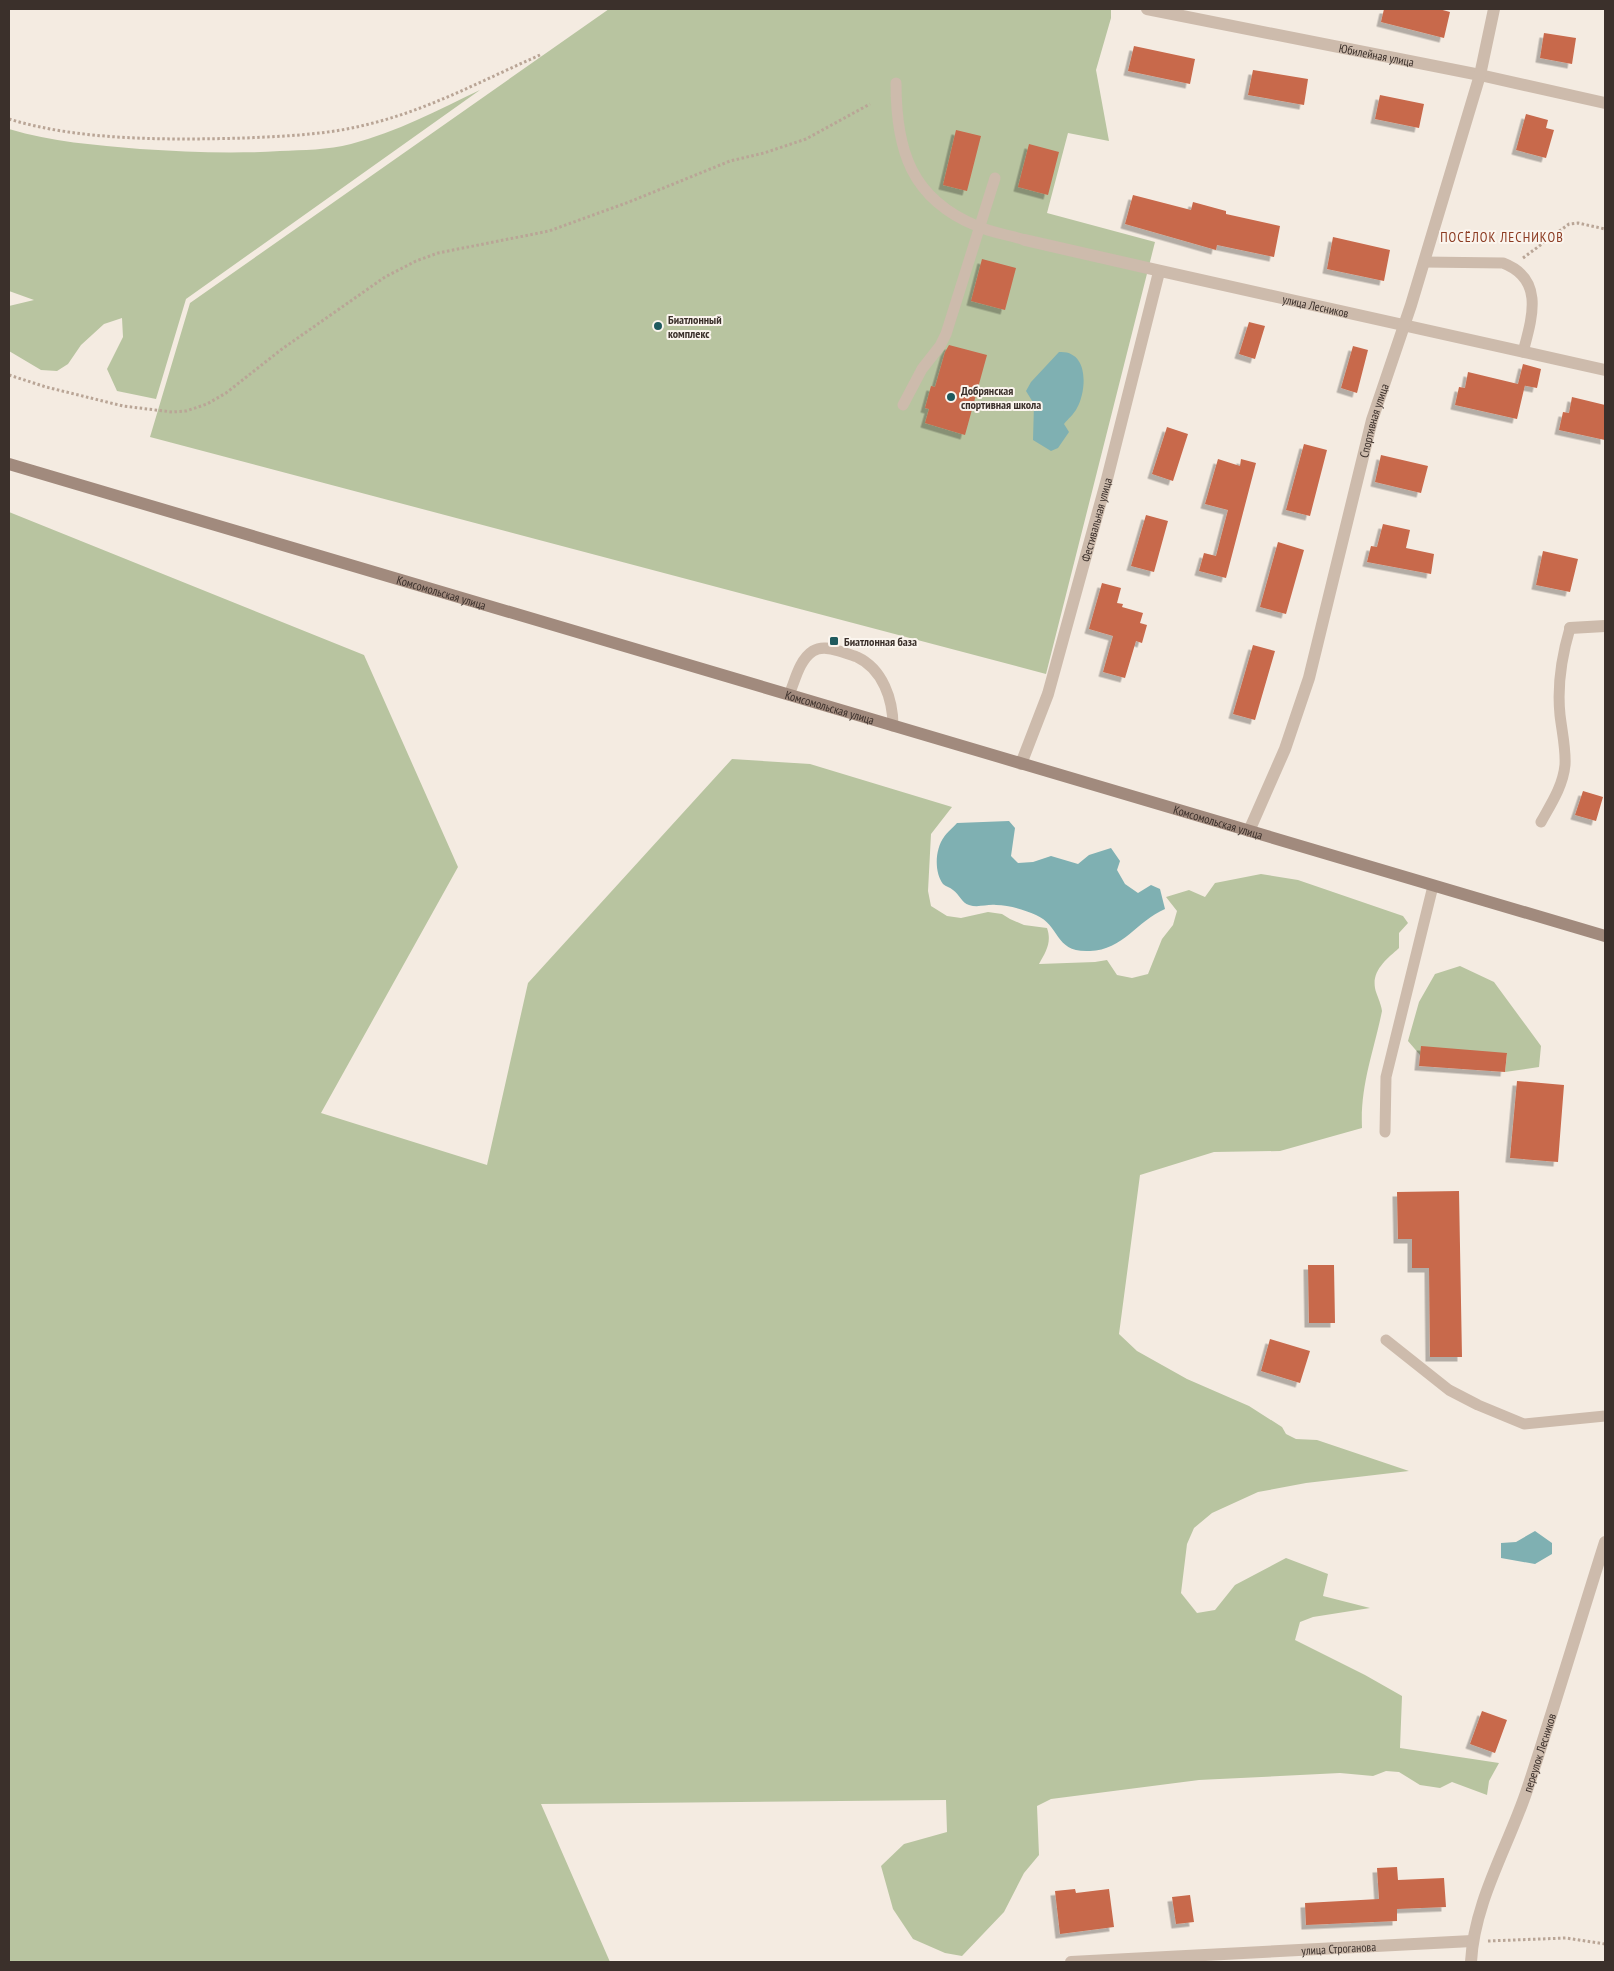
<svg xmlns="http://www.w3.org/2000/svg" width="1614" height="1971" font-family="'PT Sans Narrow',sans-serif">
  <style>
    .green { fill: #b8c4a0 }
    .water { fill: #7fb0b2 }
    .building { fill: #c8694b; filter: url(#shadow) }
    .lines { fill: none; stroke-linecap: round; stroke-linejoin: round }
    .path { stroke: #b9a596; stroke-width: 3; stroke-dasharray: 2.5 2.5; stroke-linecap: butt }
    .lane { stroke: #cdbbac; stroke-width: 11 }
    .street { stroke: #cdbbac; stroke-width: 12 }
    .secondary { stroke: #a18a7d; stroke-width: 12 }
    .poi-dot { fill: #1f5a5e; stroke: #fbf5ee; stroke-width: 2 }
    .labels { text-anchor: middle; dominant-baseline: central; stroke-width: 4; stroke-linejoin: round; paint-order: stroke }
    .street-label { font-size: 12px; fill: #3b302b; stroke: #fbf5ee }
    .poi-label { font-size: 12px; font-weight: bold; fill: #3b302b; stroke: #fbf5ee; text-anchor: start }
    .neighbourhood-label { font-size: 14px; letter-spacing: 1px; fill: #8c3b22; stroke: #fbf5ee }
  </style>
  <defs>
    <filter id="shadow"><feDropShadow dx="-4.5" dy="4.5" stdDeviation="0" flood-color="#0004"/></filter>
  </defs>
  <rect width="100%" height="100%" fill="#f4ebe1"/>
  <path class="green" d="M609 9H1111V18L1096 70 1109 141 1068 133 1047 213 1155 242 1046 674 150 437 190 303Z
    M480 90 186 299 156 399 117 391 107 369 123 337 122 318 104 324 81 345 68 364 57 371 41 370 9 351V306L34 300 9 291V129C52 142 95 145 140 149 186 152 233 154 280 151 303 150 328 150 351 144 397 132 438 110 480 90Z
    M9 512 364 655 458 867 321 1113 487 1165 528 983 732 759 810 764 952 807 931 834 928 891 931 906 947 916 961 918 988 912 1002 914 1010 919 1024 925 1047 928C1052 942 1046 952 1039 964L1095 962 1107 960 1117 975 1132 978 1148 974 1162 939 1173 925 1177 911 1166 897 1189 890 1205 897 1215 883 1261 874 1298 880 1403 916 1408 923 1399 933V948C1387 959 1372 970 1375 988 1376 994 1381 1003 1382 1011 1374 1051 1360 1085 1362 1128L1280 1151 1214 1152 1140 1175 1119 1334 1137 1351 1187 1379 1249 1406 1282 1427 1286 1434 1296 1439 1317 1440 1409 1471 1306 1483 1258 1492 1212 1513 1194 1528 1187 1544 1181 1593 1197 1613 1215 1610 1235 1585 1286 1558 1328 1574 1323 1596 1370 1608 1313 1617 1300 1622 1295 1640 1365 1675 1402 1696 1400 1748 1499 1763 1489 1781 1487 1795 1452 1782 1440 1788 1420 1785 1399 1772 1386 1771 1373 1776 1340 1773 1199 1780 1051 1799 1037 1806 1039 1855 1024 1873 1004 1912 962 1956 945 1953 913 1939 893 1909 881 1866 904 1844 947 1832 946 1800 541 1804 610 1962H9Z
    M1460 966 1494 982 1541 1046 1539 1067 1505 1072 1507 1054 1420 1055 1408 1041 1419 1002 1435 974Z"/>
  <path class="water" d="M1059 352C1089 350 1087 390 1077 408 1074 414 1068 419 1064 424L1069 432 1058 448 1051 451 1033 440 1034 404 1026 391 1031 382Z
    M1009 821 1015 828 1011 856 1018 863 1033 862 1051 856 1078 864 1089 855 1111 848 1120 861 1117 870 1125 884 1138 893 1151 885 1160 889 1165 909C1137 921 1123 950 1090 951 1054 953 1061 926 1036 915 1024 910 1009 905 996 905 987 904 978 908 969 905 962 903 959 894 953 890 950 887 946 887 943 884 934 872 935 849 944 837 947 832 953 828 957 823Z
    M1535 1531 1552 1543V1554L1535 1564 1501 1558V1543L1516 1542Z"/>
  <path class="building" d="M1384 9H1439L1450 12 1444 38 1381 22Z
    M1544 33 1576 38 1572 64 1540 58Z
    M1134 46 1195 59 1190 84 1128 71Z
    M1253 70 1308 79 1304 105 1248 95Z
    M1380 95 1424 104 1419 128 1375 119Z
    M1526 114 1548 120 1546 128 1554 130 1546 158 1516 150Z
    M956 130 981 136 967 191 943 185Z
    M1029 144 1059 152 1048 195 1018 187Z
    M1133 195 1191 210 1193 202 1226 211V214L1280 226 1274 257 1217 245 1216 250 1125 224Z
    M1333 237 1390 250 1384 281 1327 269Z
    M982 259 1016 268 1005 310 971 301Z
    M1249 322 1265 326 1255 359 1239 354Z
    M949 345 987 355 965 435 925 423 929 409 925 408 931 386 935 387 945 352Z
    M1353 346 1368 350 1357 393 1341 388Z
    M1523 364 1541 369 1537 388 1522 385H1525L1517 419 1455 405 1459 387 1465 388 1468 372 1518 384Z
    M1572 397 1605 405V440L1559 430 1563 412 1569 413Z
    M1167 427 1188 434 1173 481 1152 474Z
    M1304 444 1327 450 1310 516 1286 510Z
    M1381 455 1428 466 1421 493 1375 482Z
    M1218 459 1240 466 1241 459 1256 463 1226 578 1199 571 1204 553 1216 556 1228 510 1205 504Z
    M1146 515 1168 521 1154 572 1131 566Z
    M1383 524 1410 530 1406 548 1434 554 1431 574 1367 562 1371 546 1377 547Z
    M1278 542 1304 550 1286 614 1260 607Z
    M1543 551 1578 559 1570 592 1536 585Z
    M1102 583 1121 588 1117 603 1123 604 1122 607 1143 613 1140 623 1147 625 1142 643 1136 641 1125 678 1103 672 1113 636 1089 629Z
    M1253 645 1275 651 1255 720 1233 714Z
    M1583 791 1603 797 1596 821 1575 815Z
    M1421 1046 1507 1053 1505 1072 1419 1066Z
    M1517 1081 1564 1085 1558 1162 1510 1158Z
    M1459 1191 1462 1357H1430L1429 1268H1412V1239H1398L1397 1192Z
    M1308 1265H1334L1335 1323H1309Z
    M1270 1339 1310 1351 1300 1383 1261 1371Z
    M1482 1711 1507 1720 1495 1753 1470 1744Z
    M1397 1867 1398 1880 1444 1878 1446 1907 1397 1909V1921L1306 1925 1305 1903 1379 1899 1377 1868Z
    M1075 1889 1076 1893 1109 1889 1114 1927 1060 1934 1055 1891Z
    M1190 1895 1194 1922 1176 1924 1172 1897Z"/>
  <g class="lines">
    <path class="path" d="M9 119C80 141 170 140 245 138 285 136 325 135 365 125 426 111 483 80 540 55
      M1523 258 1569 224 1578 223 1605 229
      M9 375 46 387 123 406 172 412 186 411 207 404 226 393 282 349 385 277 416 261 438 253 549 231 629 202 730 161 764 153 806 139 870 104
      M1488 1941 1566 1938 1605 1944"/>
    <path class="lane" d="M896 83C896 150 911 199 977 226 992 233 1010 235 1025 240
      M1424 262 1503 263C1545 279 1532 318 1523 352
      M903 405 922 369 940 346 946 334 995 178
      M789 695C795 681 799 660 813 651 821 646 830 648 839 651 845 653 852 655 857 657 883 669 893 700 893 726
      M1541 822C1551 804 1563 786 1565 765 1566 749 1562 732 1560 715 1557 686 1562 655 1570 628
      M1385 1132 1386 1077 1433 886
      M1386 1340 1449 1390 1478 1405 1524 1424 1605 1416"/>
    <g class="street">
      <path id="s1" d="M1147 9 1480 75 1605 103"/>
      <path id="s2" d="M1025 240C1218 285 1412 326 1605 370"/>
      <path d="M1570 628 1605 626"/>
      <path id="s3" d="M1021 764 1048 694 1107 479 1159 272"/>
      <path id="s4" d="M1249 831 1285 749 1309 678 1372 420 1411 305 1480 75 1494 9"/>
      <path id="s5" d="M1071 1962 1472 1941"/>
      <path id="s6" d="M1471 1962C1474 1902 1508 1847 1527 1790 1554 1708 1579 1624 1605 1542"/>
    </g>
    <path class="secondary" id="s7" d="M9 464 1605 936"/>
  </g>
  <g class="poi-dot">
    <circle cx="658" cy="326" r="5"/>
    <circle cx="951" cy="397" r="5"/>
    <rect x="829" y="636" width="10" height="10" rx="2.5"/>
  </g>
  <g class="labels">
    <g class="street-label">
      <text stroke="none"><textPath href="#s1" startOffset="234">Юбилейная улица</textPath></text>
      <text stroke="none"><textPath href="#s2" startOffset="298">улица Лесников</textPath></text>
      <text stroke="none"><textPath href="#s4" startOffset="430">Спортивная улица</textPath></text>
      <text stroke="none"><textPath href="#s3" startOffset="256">Фестивальная улица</textPath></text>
      <text stroke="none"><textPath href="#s7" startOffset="451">Комсомольская улица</textPath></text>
      <text stroke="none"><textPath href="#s7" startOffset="856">Комсомольская улица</textPath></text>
      <text stroke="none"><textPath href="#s7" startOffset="1261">Комсомольская улица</textPath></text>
      <text stroke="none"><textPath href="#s6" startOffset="221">переулок Лесников</textPath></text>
      <text stroke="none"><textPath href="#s5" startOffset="268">улица Строганова</textPath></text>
    </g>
    <g class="poi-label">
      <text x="668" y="319">Биатлонный<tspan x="668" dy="14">комплекс</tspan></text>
      <text x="961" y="390">Добрянская<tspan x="961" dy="14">спортивная школа</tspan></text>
      <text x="844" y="641">Биатлонная база</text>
    </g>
    <g class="neighbourhood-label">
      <text x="1502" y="237">ПОСЁЛОК ЛЕСНИКОВ</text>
    </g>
  </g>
  <rect width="1614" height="1971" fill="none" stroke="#3b302b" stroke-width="20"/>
</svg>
